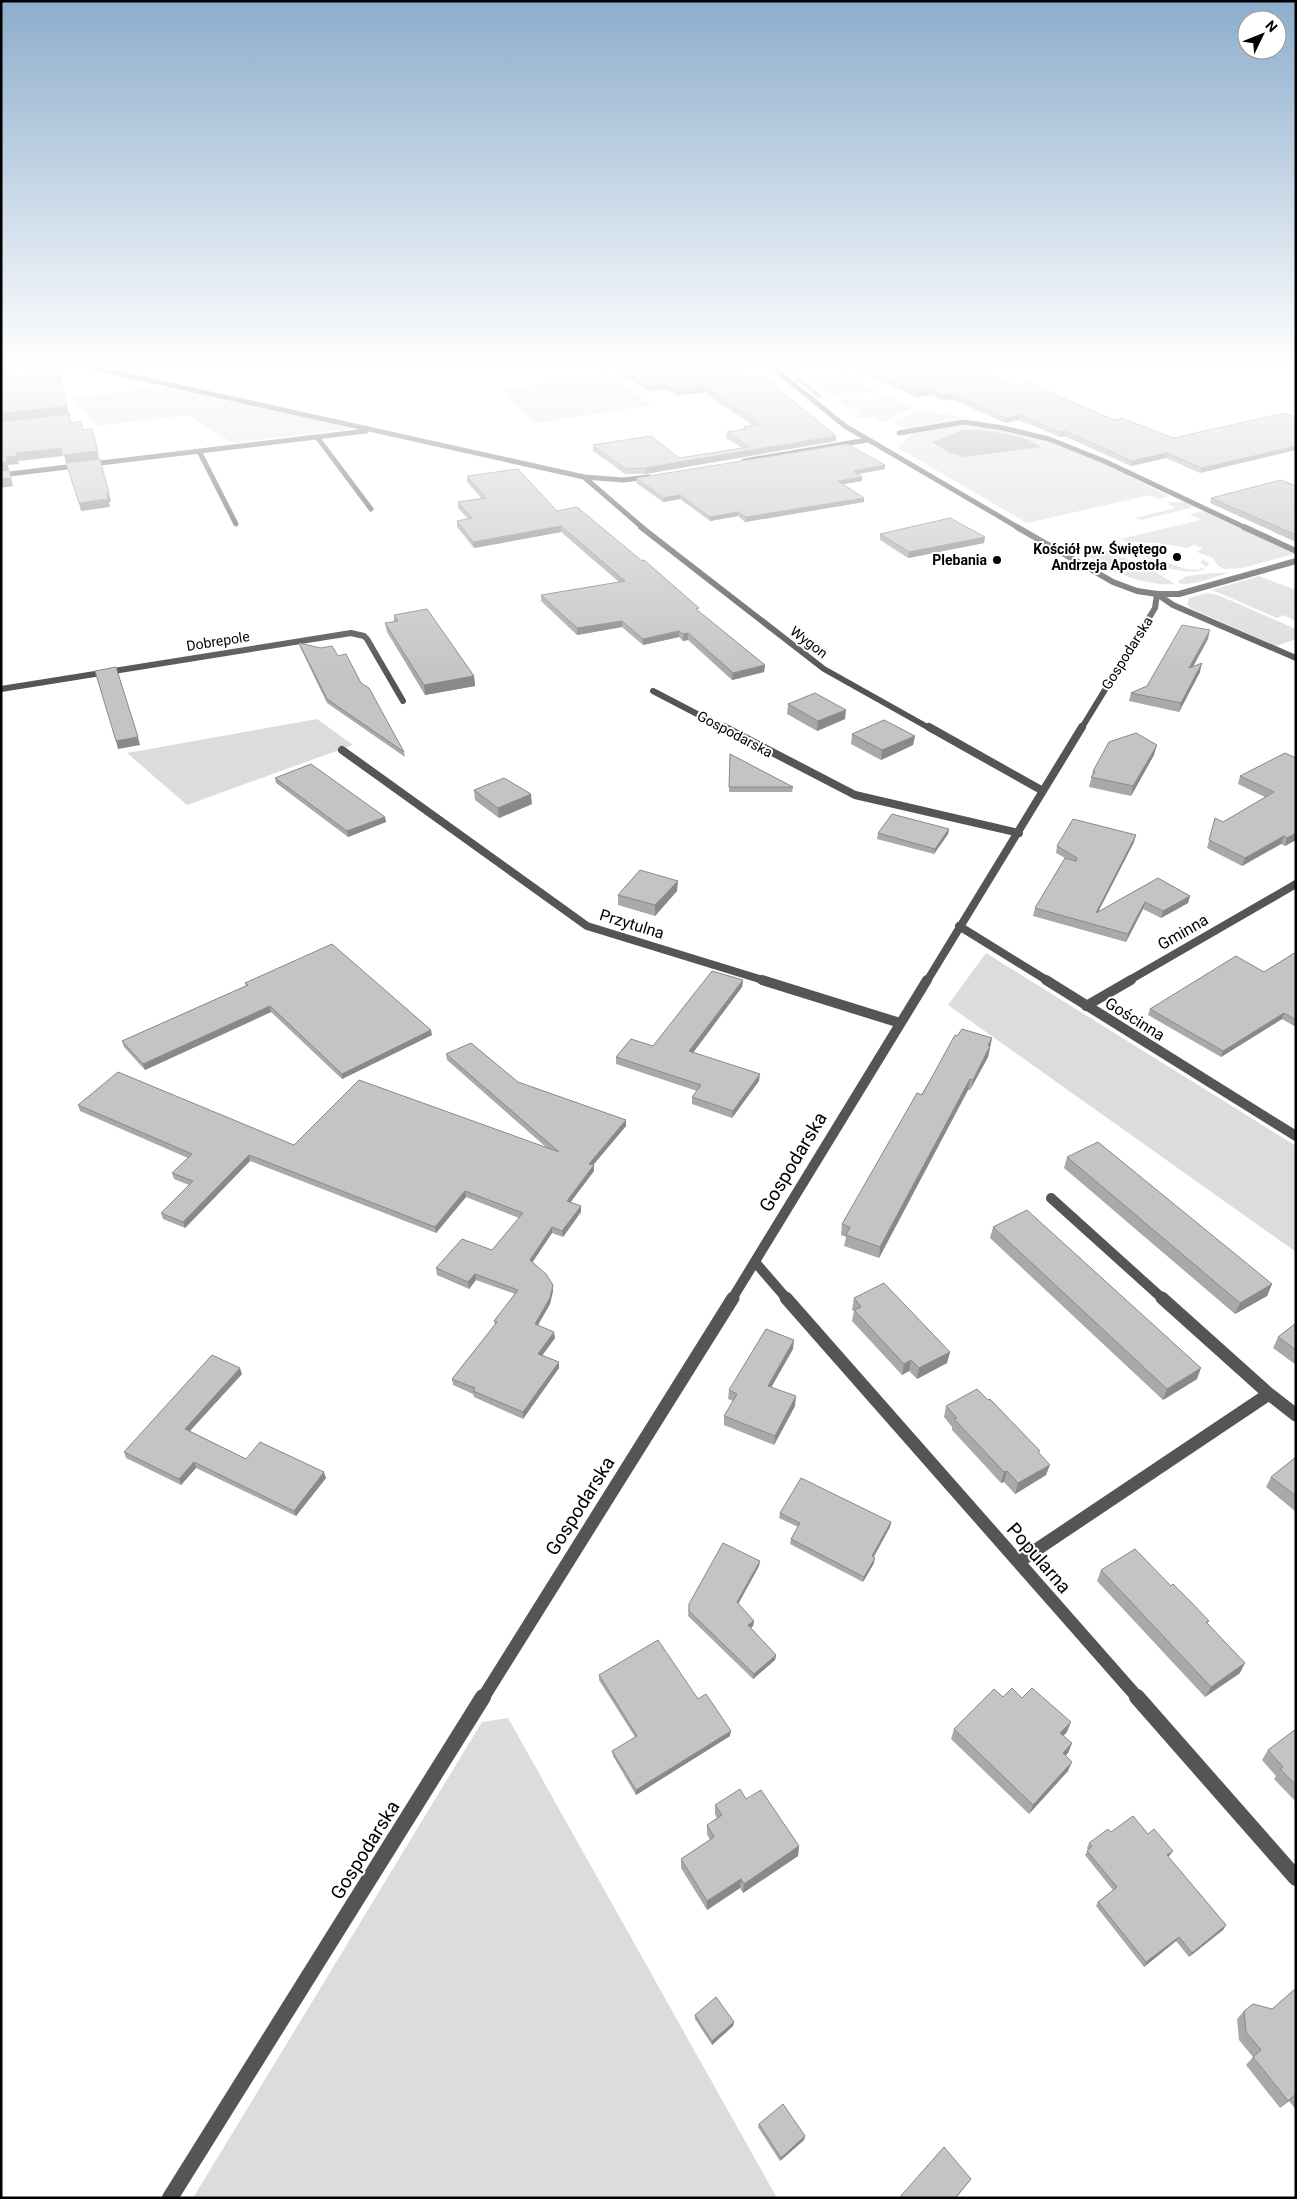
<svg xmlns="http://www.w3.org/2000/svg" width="1297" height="2199" font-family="Roboto,sans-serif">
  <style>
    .green { fill: #dcdcdc }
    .water { fill: #a3a3a3 }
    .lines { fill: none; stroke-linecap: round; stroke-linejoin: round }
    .stream { stroke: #a3a3a3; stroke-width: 4.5 }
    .minor-far5 { stroke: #555; stroke-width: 5 }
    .minor-far4 { stroke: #555; stroke-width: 6 }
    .minor-far3 { stroke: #555; stroke-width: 8 }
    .minor-far2 { stroke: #555; stroke-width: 10 }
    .minor-far1 { stroke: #555; stroke-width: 13 }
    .minor { stroke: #555; stroke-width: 16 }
    .wall { fill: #a9a9a9 }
    .shaded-wall { fill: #898989 }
    .building { fill: #c4c4c4; stroke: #898989 }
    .poi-dot { fill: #000; stroke: #fff; stroke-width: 2 }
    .labels { text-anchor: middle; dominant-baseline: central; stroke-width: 4; stroke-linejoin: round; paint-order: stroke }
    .far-poi-label { font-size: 14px; font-weight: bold; fill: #000; stroke: #fff; text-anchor: end }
    .far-street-label { font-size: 14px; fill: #000; stroke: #fff }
    .street-label { font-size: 16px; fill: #000; stroke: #fff }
    .near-street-label { font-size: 19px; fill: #000; stroke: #fff }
  </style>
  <rect width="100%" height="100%" fill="#fff"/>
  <path class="green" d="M609 373 651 405 536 423 501 391Z
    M847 374 876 391 832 396 809 377Z
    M169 387 355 428 233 443 188 415 97 426 72 397Z
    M878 395H884L914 408 883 422 877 421 875 417 859 418 856 416 860 415 851 407 847 408 836 400C855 397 862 404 882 398Z
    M920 410 960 417 961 419 910 429 895 425 896 421Z
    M963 424 986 426 1045 439 1095 459 1169 496 1159 499 1150 495 1027 523 898 448 911 434Z
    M1174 502H1185L1194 507 1141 520 1135 518 1176 508 1167 503Z
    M1203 511 1207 512 1294 554 1242 568 1225 569 1218 566 1213 558 1197 552 1203 548 1194 545 1187 548 1159 543 1128 542 1120 539 1201 520 1189 514Z
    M1105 551 1147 567 1175 584C1142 586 1115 573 1087 556Z
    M1143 554 1186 569 1197 570 1206 567 1200 562 1204 559 1209 564C1201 578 1170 569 1157 565H1163L1158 562 1156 565 1154 564Z
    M1214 573H1228L1196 583 1180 584 1178 581 1187 576Z
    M1259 576 1296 590V621L1283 615 1277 618 1212 590Z
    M1206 593 1218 595 1296 629V639L1276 646 1190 608 1187 604 1189 598Z
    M317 719 353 745 187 805 127 753Z
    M986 953 1296 1146V1252L948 1005Z
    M508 1718 777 2198H193L482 1722Z"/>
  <path class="water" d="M962 430C981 428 1026 435 1041 447L964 457 950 453 932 442Z"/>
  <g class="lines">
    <path class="stream" d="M784 367 792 373
      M798 379 819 396"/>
    <path class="minor-far5" d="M90 367 584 477 623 480 649 477
      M772 367 845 426 1019 528
      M899 433 964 422 1003 428 1049 439 1104 461 1246 528
      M317 437 371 509
      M199 451 236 524
      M744 461 867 440
      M1 475 366 431
      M584 477 643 528"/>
    <path class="minor-far4" d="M641 527 824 669 931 729
      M1017 527 1113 582 1137 591 1157 594H1179L1296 561
      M1244 527 1296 551
      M1157 594 1173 605 1296 658
      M1 689 351 633 364 636 367 639 403 701
      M653 691 726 729
      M1081 729 1155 608 1157 594"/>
    <path class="minor-far3" d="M724 727 855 795 1019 833
      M929 727 1043 791
      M342 750 587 926 766 981
      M959 926 1048 981
      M927 981 1082 727
      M1128 981 1296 884"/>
    <path class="minor-far2" d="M762 980 900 1023
      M1046 980 1296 1136
      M1086 1006 1131 980
      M1051 1198 1163 1299
      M755 1262 787 1299
      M732 1299 927 980"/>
    <path class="minor-far1" d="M786 1298 1138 1698
      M1162 1298 1269 1394 1296 1415
      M1018 1562 1269 1394
      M483 1698 733 1298"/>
    <path class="minor" d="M1137 1697 1296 1878
      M170 2198 483 1697"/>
  </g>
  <path class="wall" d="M1 367H14L15 373H14L15 380 69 414 1 422V375L13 373 1 374Z
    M853 367H972L1016 386 1114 420 1173 438 1284 413 1200 473 1166 458 1131 466 1064 436 1060 437 1019 420 1005 423 952 399 944 401 931 395 915 397Z
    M620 368 748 378 836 441 645 474H625L593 451V445L679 458 742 448 726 438 727 432 743 429 744 427 752 425 704 392 677 396 664 389 649 391 620 373Z
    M885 465V469L858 474 862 477V481L843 484 864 498V502L745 522 738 516 710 521 680 499 663 502 636 483V478Z
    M467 476 557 511 699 612 765 665 764 672 732 680 688 640 683 641 679 637 643 645 622 627 577 635 541 601V595L619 582 561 532 474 548 457 527V521L468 519 458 508V502L482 499 467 482Z
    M1296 486V542L1210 503 1211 498Z
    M880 534 985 537 984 543 908 558 880 540Z
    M394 615 474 676 475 686 425 695 387 632 385 623 394 622Z
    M1208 639 1193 667 1200 672 1179 712 1129 701 1131 693 1147 686Z
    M299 643 338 656 361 683 404 752 405 757 327 703 300 647Z
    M788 704 845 719 817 731 787 714Z
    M852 734 915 736 913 745 881 760 851 744Z
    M730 754 793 787 792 792H729Z
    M1154 755 1131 796 1089 787 1093 771Z
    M1296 758V840L1285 846 1281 844 1242 866 1207 848 1215 818 1223 822 1265 797 1238 784 1240 776Z
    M275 778 385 817 386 822 348 837 276 783Z
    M474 790 532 804 499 818 475 800Z
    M949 829 948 834 934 854 877 839 878 833Z
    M1134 842 1098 912 1158 878 1190 896 1188 903 1161 918 1143 909 1126 942 1033 916 1035 908 1065 858 1056 853 1057 846Z
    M677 891 655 916 618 905V895Z
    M1296 952V1027L1282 1019 1221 1057 1148 1015 1150 1009 1264 972Z
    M743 980 742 987 693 1053 759 1081 732 1118 692 1104V1097L697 1091 616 1064V1057L653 1046Z
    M245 983 432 1035 342 1079 271 1012 145 1070 124 1047 122 1041 246 986Z
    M957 1036 992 1038 988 1057 970 1090H968L879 1258 844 1246 846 1237 841 1235 842 1224Z
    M446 1054 518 1082 626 1120V1126L593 1165 594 1171 570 1202 581 1206V1212L563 1237 552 1233 532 1262 553 1285V1291L550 1304 538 1325 555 1338 542 1355 559 1362V1368L523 1419 474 1397 473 1394 453 1385 452 1379 495 1325 494 1321 515 1294 476 1280 469 1289 437 1275 436 1268 492 1250 519 1218 466 1197 436 1233 250 1161 185 1228 163 1219 161 1213 189 1185 174 1179 172 1173 188 1158 80 1111 78 1105 294 1145 547 1148 447 1060Z
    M1067 1157 1272 1284 1267 1296 1235 1314 1064 1168Z
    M993 1227 1197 1379 1163 1400 990 1238Z
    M854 1298 950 1352 947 1363 917 1379 909 1371 902 1375 852 1321 854 1311 852 1310Z
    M1296 1323V1365L1273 1348 1278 1337Z
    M793 1349 771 1387 795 1406 774 1445 724 1425V1416L733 1401 728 1399 729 1390Z
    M242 1374 190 1431 246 1459 326 1478 296 1516 196 1468 181 1485 126 1458 124 1452Z
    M946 1406 1040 1454 1046 1475 1015 1494 1004 1482 1001 1483 952 1430V1427L944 1417Z
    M1296 1457V1512L1266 1487 1271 1477Z
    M780 1513 891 1522 890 1527 874 1557V1563L863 1582 790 1544 791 1539 798 1527 779 1518Z
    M759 1566 738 1604 754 1621 753 1626 751 1628 776 1655 775 1660 753 1679 688 1616 689 1604Z
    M1101 1570 1171 1586 1209 1621 1207 1624 1240 1673 1205 1697 1097 1581Z
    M599 1675 698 1699 730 1736 636 1795 613 1756 612 1751 635 1737 599 1680Z
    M1003 1697 1022 1698 1067 1732 1063 1736 1072 1743 1068 1753 1066 1755 1068 1771 1029 1814 951 1739 954 1729Z
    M1296 1729V1802L1274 1779 1276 1776 1262 1760 1268 1750Z
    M746 1799 799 1846 798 1856 743 1893 740 1888 707 1910 681 1868V1859L710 1840 707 1834V1825L717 1818 715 1814V1805Z
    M1111 1832 1148 1834 1170 1855 1168 1857 1226 1925 1223 1930 1189 1957 1176 1941 1144 1967 1096 1906 1098 1902 1113 1890 1085 1855 1088 1850 1087 1848 1089 1843Z
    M1296 1990V2110L1289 2101 1280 2108 1246 2065 1253 2057 1239 2040 1237 2019 1244 2011 1272 2009Z
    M695 2015 734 2022 733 2026 712 2045 695 2019Z
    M759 2124 805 2136 804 2140 780 2161 758 2127Z"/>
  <path class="shaded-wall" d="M58 367 69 414 1 422V414Z
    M664 384V389L649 391V386Z
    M704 386V392L677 396V391Z
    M932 390 931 395 915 397 916 392Z
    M953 394 952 399 944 401V396Z
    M1019 415V420L1005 423 1006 418Z
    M1065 431 1064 436 1060 437 1061 432Z
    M836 436V441L645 474V468Z
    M1296 446V450L1200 473 1202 468Z
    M61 448 63 456 18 461 16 453Z
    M98 451 99 459 66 463 64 455Z
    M1167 453 1166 458 1131 466 1132 461Z
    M17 456 19 464 8 465 6 457Z
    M1 462H7L9 470 1 471Z
    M885 465V469L852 475 853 471Z
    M9 470 13 486 1 488V479Z
    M862 477V481L838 485V481Z
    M109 493 111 502H109L110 507 81 511 79 503Z
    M680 495V499L663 502V498Z
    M864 498V502L745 522 746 517Z
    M738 512V516L710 521V517Z
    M561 526V532L474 548 473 542Z
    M985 537 984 543 908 558 909 552Z
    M622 621V627L577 635V628Z
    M1210 630 1208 639 1187 677 1189 668Z
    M679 631V637L643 645V639Z
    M688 633V640L683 641V634Z
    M1202 663 1200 672 1179 712 1181 703Z
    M765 665 764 672 732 680 733 673Z
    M474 676 475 686 425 695 424 685Z
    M846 710 845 719 817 731 818 721Z
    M915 736 913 745 881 760 882 750Z
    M138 737 140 745 118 749 116 741Z
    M1157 745 1154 755 1131 796 1133 786Z
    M531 794 532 804 499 818 498 808Z
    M385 817 386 822 348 837 347 831Z
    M949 829 948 834 934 854 935 849Z
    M1296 833V840L1285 846 1287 838Z
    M1136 835 1134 842 1094 920 1096 913Z
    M1284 836 1281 844 1242 866 1245 858Z
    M678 881 677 891 655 916V905Z
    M1190 896 1188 903 1161 918 1163 911Z
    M1145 902 1143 909 1126 942 1128 934Z
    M743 980 742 987 689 1058V1051Z
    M270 1006 271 1012 145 1070 143 1064Z
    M1284 1013 1282 1019 1221 1057 1223 1051Z
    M431 1030 432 1035 342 1079V1074Z
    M992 1038 988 1057 970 1090 973 1080 988 1045Z
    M760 1074 759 1081 732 1118 733 1111Z
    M970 1079 968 1090 879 1258 880 1247Z
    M626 1120V1126L589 1170V1164Z
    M249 1155 250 1161 185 1228 183 1222Z
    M594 1165V1171L567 1207V1201Z
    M465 1191 466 1197 436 1233 435 1227Z
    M581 1206V1212L563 1237 562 1231Z
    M552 1227V1233L530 1266V1260Z
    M475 1274 476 1280 469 1289 468 1282Z
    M1272 1284 1267 1296 1235 1314 1240 1303Z
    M553 1285V1291L550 1304 535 1330V1324Z
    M554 1332 555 1338 539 1360 538 1354Z
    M794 1340 793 1349 767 1395 768 1386Z
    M950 1352 947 1363 917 1379 919 1368Z
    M911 1360 909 1371 902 1375 904 1364Z
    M559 1362V1368L523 1419V1412Z
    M240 1368 242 1374 187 1434 185 1429Z
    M1201 1368 1197 1379 1163 1400 1167 1389Z
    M796 1396 795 1406 774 1445 775 1436Z
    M194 1462 196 1468 181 1485 179 1479Z
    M1050 1465 1046 1475 1015 1494 1018 1483Z
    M1007 1471 1004 1482 1001 1483 1004 1472Z
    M324 1472 326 1478 296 1516 294 1511Z
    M891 1522 890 1527 871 1561 872 1556Z
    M875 1558 874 1563 863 1582 864 1577Z
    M760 1561 759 1566 736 1608 737 1602Z
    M754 1621 753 1626 748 1630V1625Z
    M776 1655 775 1660 753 1679 754 1674Z
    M1245 1663 1240 1673 1205 1697 1211 1687Z
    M1071 1722 1067 1732 1057 1743 1060 1733Z
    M731 1731 730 1736 636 1795V1790Z
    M1072 1743 1068 1753 1059 1762 1063 1753Z
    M1072 1762 1068 1771 1029 1814 1033 1805Z
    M799 1846 798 1856 743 1893 744 1884Z
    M1173 1851 1170 1855 1164 1860 1167 1855Z
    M741 1879 740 1888 707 1910V1901Z
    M1226 1925 1223 1930 1189 1957 1192 1953Z
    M1179 1937 1176 1941 1144 1967 1146 1962Z
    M734 2022 733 2026 712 2045V2041Z
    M1296 2094 1289 2101 1280 2108Z
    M805 2136 804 2140 780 2161 781 2158Z
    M971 2179 969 2182 956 2198H955Z"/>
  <path class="building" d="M51 367H58L67 406 1 414V375L14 373 15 380Z
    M625 367H733L748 378 763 376 836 436 645 468 625 469 593 445 651 436 679 458 749 447 727 432 747 429 744 427 758 424 704 386 677 391 664 384 649 386 620 368Z
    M863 367H972L1016 386 1029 383 1114 420 1122 418 1173 438 1284 413 1296 417V446L1202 468 1167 453 1132 461 1065 431 1061 432 1019 415 1006 418 953 394 944 396 932 390 916 392Z
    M69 414 71 423 81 421 83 430 92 429 98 451 64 455 61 448 16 453 17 456 6 457 7 462H1V422Z
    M847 444 885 465 853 471 862 477 838 481 864 498 746 517 738 512 710 517 680 495 663 498 636 478Z
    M100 459 109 493 107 494 108 499 79 503 66 463Z
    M518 469 557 511 577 507 642 561 644 560 699 608 696 609 765 665 733 673 688 633 683 634 679 631 643 639 622 621 577 628 541 595 625 581 561 526 473 542 457 521 472 518 458 502 486 498 467 476Z
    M9 470 11 478 1 479V471Z
    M1281 480 1296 486V535L1211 498Z
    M950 518 985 537 909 552 880 534Z
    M427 609 474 676 424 685 385 623 398 621 394 615Z
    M1182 625 1210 630 1189 668 1202 663 1181 703 1131 693 1147 686Z
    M299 643 321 648 332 646 338 656 346 654 361 683 369 688 404 752 327 699Z
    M116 667 138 737 116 741 95 671Z
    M815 693 846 710 818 721 788 704Z
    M884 720 915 736 882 750 852 734Z
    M1136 733 1157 745 1133 786 1091 777 1095 772 1093 771 1109 742Z
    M1285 753 1296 758V833L1287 838 1284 836 1245 858 1209 840 1215 818 1223 822 1274 792 1240 776Z
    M730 754 793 787H729Z
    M311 764 385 817 347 831 275 778Z
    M504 778 531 794 498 808 474 790Z
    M892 814 949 829 935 849 878 833Z
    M1073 819 1136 835 1096 913 1158 878 1190 896 1163 911 1145 902 1128 934 1035 908 1065 858 1076 861 1077 858 1057 846Z
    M640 870 678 881 655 905 618 895Z
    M332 944 431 1030 342 1074 270 1006 143 1064 122 1041 248 985 245 983Z
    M1296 952V1020L1284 1013 1223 1051 1150 1009 1236 956 1264 972Z
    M712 971 743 980 689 1051 760 1074 733 1111 692 1097 701 1085 616 1057 631 1039 653 1046Z
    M962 1029 992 1038 988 1045 990 1046 973 1080 970 1079 880 1247 846 1235 850 1227 842 1224 917 1093 922 1095 955 1035 957 1036Z
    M471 1043 518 1082 626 1120 589 1164 594 1165 567 1201 581 1206 562 1231 552 1227 530 1260 546 1274 553 1285 550 1298 535 1324 554 1332 538 1354 559 1362 523 1412 473 1391 475 1388 452 1379 497 1322 494 1321 518 1290 475 1274 468 1282 436 1268 462 1239 492 1250 523 1213 465 1191 435 1227 249 1155 183 1222 161 1213 193 1181 172 1173 192 1154 78 1105 118 1072 294 1145 359 1080 559 1152 446 1054Z
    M1098 1142 1272 1284 1240 1303 1067 1157Z
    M1027 1210 1201 1368 1167 1389 993 1227Z
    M884 1283 950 1352 919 1368 911 1360 904 1364 854 1310 861 1307 854 1298Z
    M1296 1323V1350L1278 1337Z
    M766 1329 794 1340 768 1386 796 1396 775 1436 724 1416 737 1394 729 1390Z
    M212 1355 240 1368 185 1429 246 1459 260 1442 324 1472 294 1511 194 1462 179 1479 124 1452Z
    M977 1389 988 1400 990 1399 1040 1451 1038 1452 1050 1465 1018 1483 1007 1471 1004 1472 954 1419 957 1418 946 1406Z
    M1296 1457V1496L1271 1477Z
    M801 1478 891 1522 872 1556 875 1558 864 1577 791 1539 800 1523 780 1513Z
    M723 1543 760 1561 737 1602 754 1621 748 1625 776 1655 754 1674 689 1611V1604Z
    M1135 1549 1171 1586 1173 1584 1191 1602 1209 1621 1206 1622 1245 1663 1211 1687 1101 1570Z
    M658 1640 698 1699 706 1694 731 1731 636 1790 612 1751 637 1736 599 1675Z
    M1012 1688 1022 1698 1032 1688 1071 1722 1060 1733 1072 1743 1063 1753 1072 1762 1033 1805 954 1729 994 1689 1003 1697Z
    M1296 1729V1785L1280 1769 1283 1767 1268 1750Z
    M740 1789 746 1799 761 1790 799 1846 744 1884 741 1879 707 1901 681 1859 714 1837 707 1825 722 1815 715 1805Z
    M1133 1816 1148 1834 1154 1829 1173 1851 1167 1855 1226 1925 1192 1953 1179 1937 1146 1962 1098 1902 1117 1887 1087 1851 1092 1846 1089 1843 1108 1829 1111 1832Z
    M1295 1989 1296 1990V2094L1288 2101 1253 2057 1261 2050 1246 2032 1244 2011 1253 2004 1272 2009Z
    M716 1997 734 2022 712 2041 695 2015Z
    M783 2104 805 2136 781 2158 759 2124Z
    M944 2147 971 2179 955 2198H899Z"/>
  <linearGradient id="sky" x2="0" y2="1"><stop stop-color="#8cadcc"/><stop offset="0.54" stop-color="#fff"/><stop offset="1" stop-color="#fff" stop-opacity="0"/></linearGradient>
  <rect width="1297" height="675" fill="url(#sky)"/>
  <g class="poi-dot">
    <circle cx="1177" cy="557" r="5"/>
    <circle cx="997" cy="560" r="5"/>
  </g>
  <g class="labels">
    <g class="far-poi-label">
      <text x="1167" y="549">Kościół pw. Świętego<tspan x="1167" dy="16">Andrzeja Apostoła</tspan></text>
      <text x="987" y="560">Plebania</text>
    </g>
    <g class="far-street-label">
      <text transform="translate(218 641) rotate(-9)">Dobrepole</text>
      <text transform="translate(809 642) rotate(37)">Wygon</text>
      <text transform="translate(1127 653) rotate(-58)">Gospodarska</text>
      <text transform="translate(735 734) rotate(28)">Gospodarska</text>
    </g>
    <g class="street-label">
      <text transform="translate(632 924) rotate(17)">Przytulna</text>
      <text transform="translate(1183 932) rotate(-30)">Gminna</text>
      <text transform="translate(1135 1019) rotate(32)">Gościnna</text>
    </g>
    <g class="near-street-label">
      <text transform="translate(793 1162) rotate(-59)">Gospodarska</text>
      <text transform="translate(580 1506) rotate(-58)">Gospodarska</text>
      <text transform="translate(1039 1558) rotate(49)">Popularna</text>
      <text transform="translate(365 1850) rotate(-58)">Gospodarska</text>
    </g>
  </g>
  <rect width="1297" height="2199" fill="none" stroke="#000000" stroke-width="5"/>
  <g transform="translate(1262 35) rotate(47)"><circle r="24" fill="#ffffff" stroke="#999999"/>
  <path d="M0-4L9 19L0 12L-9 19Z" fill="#000000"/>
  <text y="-8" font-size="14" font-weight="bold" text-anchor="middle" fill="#000000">N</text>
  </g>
</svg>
